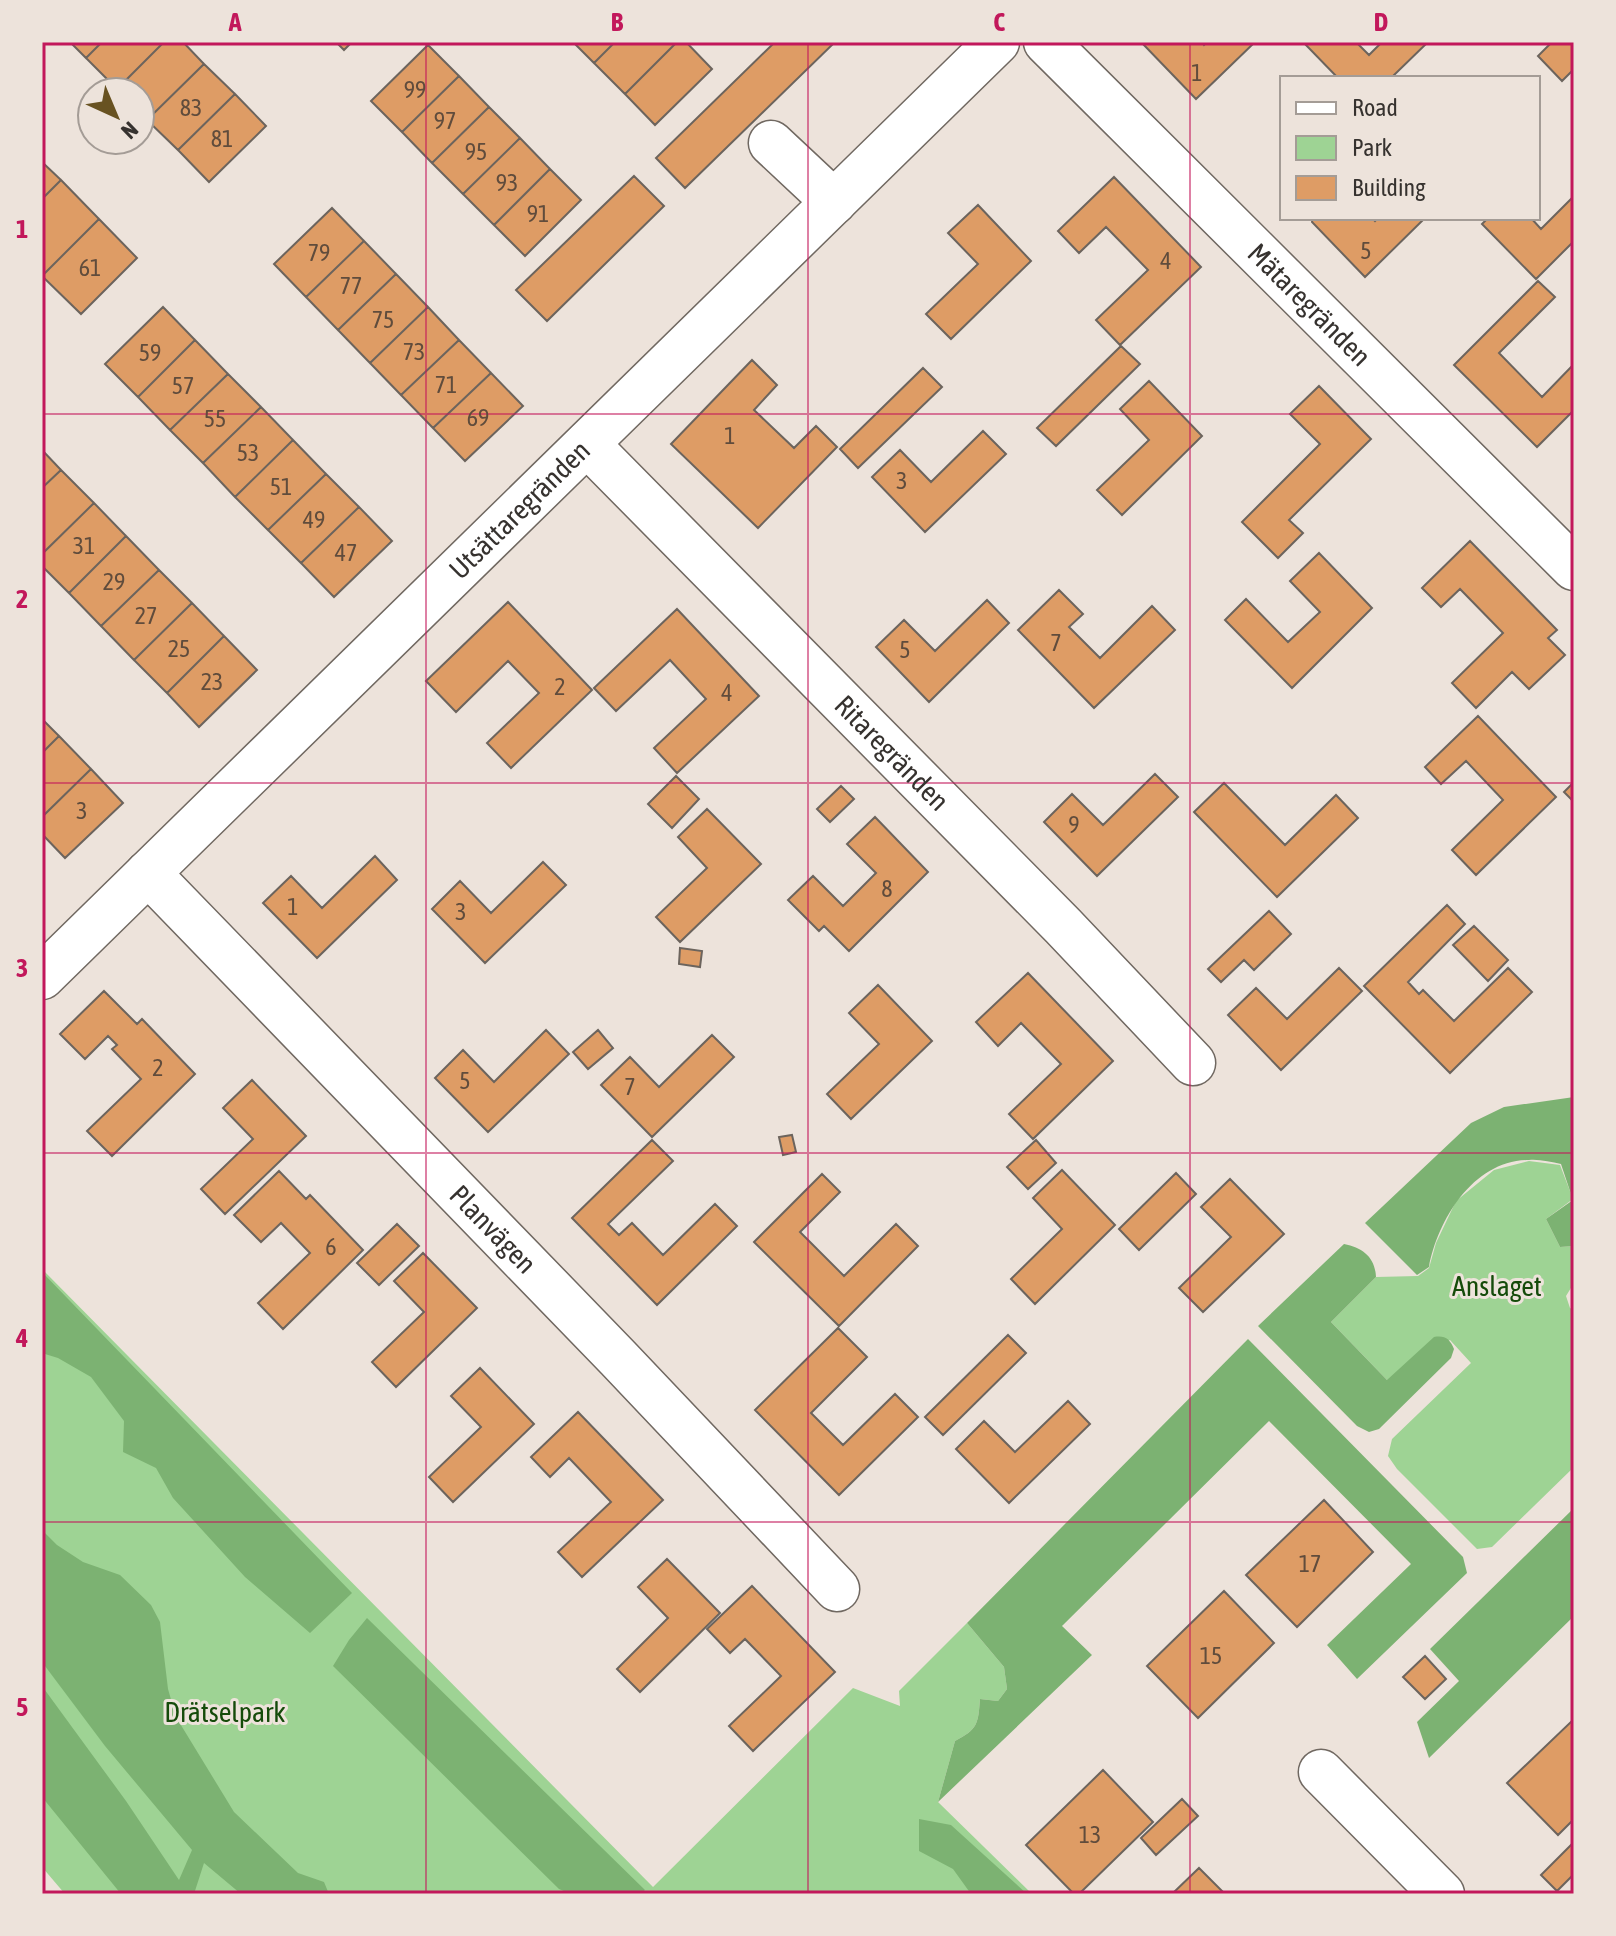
<svg xmlns="http://www.w3.org/2000/svg" width="1616" height="1936" font-family="'Asap Condensed',sans-serif">
  <style>
    .green { fill: #9ed394 }
    .forest { fill: #7cb272 }
    .building { fill: #de9c65; stroke: #6c645d; stroke-width: 2 }
    .lines { fill: none; stroke-linecap: round; stroke-linejoin: round }
    .minor-casing { stroke: #706861; stroke-width: 47 }
    .minor { stroke: #fff; stroke-width: 44 }
    .grid { fill: none; stroke: #c2185b; stroke-width: 2; stroke-opacity: 0.55 }
    .labels { text-anchor: middle; dominant-baseline: central; stroke-width: 6; stroke-linejoin: round; paint-order: stroke }
    .number-label { font-size: 24px; fill: #604c3c }
    .street-label { font-size: 28px; fill: #36322f; stroke: #ede3db }
    .park-label { font-size: 28px; fill: #154b0a; stroke: #ede3db }
    .neatline { fill: none; stroke: #c2185b; stroke-width: 3 }
    .grid-label { font-size: 26px; text-anchor: middle; font-weight: bold; fill: #c2185b }
  </style>
  <rect width="100%" height="100%" fill="#ede3db"/>
  <path class="green" d="M1529 1161 1560 1165 1573 1199 1546 1219 1560 1247 1574 1246V1283L1566 1296 1570 1308 1574 1310V1467L1492 1547 1477 1549 1397 1469 1388 1456 1392 1439 1471 1363 1450 1340 1388 1381 1331 1322 1376 1277 1418 1276 1429 1268 1436 1243 1456 1201 1494 1170Z
    M42 1269 653 1887 853 1688 900 1706 899 1691 967 1623 1004 1667 1007 1689 998 1701 980 1699C978 1724 978 1729 955 1741L938 1802 1032 1894H65L42 1867Z"/>
  <path class="forest" d="M1574 1097V1246L1560 1247 1546 1219 1573 1200 1561 1164C1551 1162 1539 1159 1529 1160 1474 1160 1438 1219 1429 1267L1417 1275 1365 1223 1471 1123 1504 1107Z
    M1344 1244C1363 1248 1375 1257 1376 1277L1331 1322 1387 1380 1434 1337C1445 1335 1450 1339 1454 1349L1451 1358 1379 1429 1369 1432 1357 1426 1258 1326Z
    M42 1272 352 1593 310 1633 245 1577 173 1498 156 1468 123 1452 124 1421 91 1377 58 1358 45 1354V1340L42 1338Z
    M1248 1339 1463 1557 1467 1573 1357 1679 1327 1645 1411 1564 1269 1421 1062 1626 1092 1655 938 1802 955 1741C978 1729 978 1724 980 1699L998 1701 1007 1689 1004 1667 967 1623Z
    M1574 1508V1616L1429 1758 1417 1722 1459 1681 1430 1649Z
    M42 1530 57 1545 83 1562 120 1575 151 1605 160 1622 168 1689 176 1717 234 1812 298 1873 324 1882 329 1894H241L204 1863 194 1894H121L42 1797V1686L126 1801 179 1880 192 1850 105 1746 42 1662Z
    M367 1618 645 1890 640 1894H571L559 1889 333 1666 349 1640Z
    M919 1819 951 1825 1027 1894H971L953 1869 919 1851Z"/>
  <path class="building" d="M70 42H102L86 58Z
    M102 42H164L117 89 86 58Z
    M164 42H183L204 64 147 120 140 112V92H120L117 89Z
    M336 42H352L344 50Z
    M573 42H615L594 63Z
    M615 42H677L625 94 594 63Z
    M677 42H686L712 69 655 125 625 94Z
    M775 42H835L685 188 656 158Z
    M1141 42H1202L1204 45 1207 42H1255L1196 99Z
    M1303 42H1356L1369 55 1382 42H1428L1391 78H1338Z
    M1552 42H1574V69L1562 81 1538 56Z
    M428 45 459 76 402 132 371 101Z
    M204 64 235 94 178 150 147 120Z
    M459 76 489 107 432 163 402 132Z
    M235 94 266 126 209 182 178 150Z
    M489 107 520 138 463 194 432 163Z
    M520 138 550 169 494 225 463 194Z
    M42 162 61 180 42 199Z
    M550 169 581 200 525 256 494 225Z
    M634 176 664 206 547 321 516 290Z
    M1114 177 1201 267 1120 345 1096 320 1148 270 1106 227 1079 253 1058 231Z
    M61 180 99 219 42 276V199Z
    M1574 196V241L1536 279 1482 224 1488 218H1531L1541 229Z
    M978 205 1031 261 951 339 926 314 978 264 948 233Z
    M332 208 364 241 306 297 274 264Z
    M1313 218H1372L1375 221 1378 218H1425L1365 277 1312 222Z
    M99 219 137 258 81 314 42 276Z
    M364 241 396 274 338 330 306 297Z
    M396 274 428 307 370 363 338 330Z
    M1538 281 1555 297 1499 353 1542 397 1574 364V410L1537 447 1454 365Z
    M163 307 195 340 138 397 105 364Z
    M428 307 459 340 401 395 370 363Z
    M195 340 228 374 170 430 138 397Z
    M459 340 491 373 433 428 401 395Z
    M1121 346 1140 364 1056 446 1037 428Z
    M752 360 777 385 754 410 794 448 816 426 837 447 758 528 671 444Z
    M923 368 942 387 858 468 840 449Z
    M491 373 523 406 465 461 433 428Z
    M228 374 261 407 203 463 170 430Z
    M1149 381 1202 436 1122 515 1097 490 1149 440 1120 409Z
    M1319 386 1371 439 1289 520 1303 533 1278 558 1242 522 1320 444 1290 414Z
    M261 407 293 440 235 497 203 463Z
    M983 431 1006 454 925 532 872 477 900 450 931 482Z
    M293 440 326 474 268 530 235 497Z
    M42 450 61 470 42 488Z
    M61 470 94 503 42 554V488Z
    M326 474 359 507 301 563 268 530Z
    M94 503 126 536 69 593 42 566V554Z
    M359 507 392 541 334 597 301 563Z
    M126 536 159 570 101 626 69 593Z
    M1470 541 1557 630 1548 638 1565 655 1529 689 1512 672 1476 708 1452 683 1503 633 1460 589 1441 607 1422 588Z
    M1319 553 1372 608 1292 688 1225 620 1246 599 1288 642 1320 612 1290 581Z
    M159 570 192 603 134 660 101 626Z
    M1059 590 1083 614 1069 627 1100 658 1152 606 1175 630 1094 708 1018 630Z
    M987 600 1009 623 929 702 876 647 904 620 935 651Z
    M508 602 592 690 511 768 487 743 539 693 508 661 456 712 426 681Z
    M192 603 224 636 167 693 134 660Z
    M677 609 759 696 677 773 654 748 706 699 670 660 616 711 594 688Z
    M224 636 257 670 199 727 167 693Z
    M1478 716 1556 797 1476 875 1452 850 1503 800 1466 761 1441 784 1425 767Z
    M42 719 59 736 42 753Z
    M59 736 91 769 42 817V753Z
    M91 769 123 803 65 858 42 834V817Z
    M1155 774 1178 797 1097 876 1044 822 1072 794 1103 825Z
    M676 776 699 799 672 828 648 804Z
    M1574 782V802L1564 792Z
    M1224 783 1285 845 1336 795 1358 818 1277 897 1194 812Z
    M841 786 854 799 830 822 817 809Z
    M707 809 761 864 680 942 656 917 707 868 678 837Z
    M875 817 928 872 849 951 824 926 819 931 788 900 813 876 843 906 876 873 847 844Z
    M375 856 397 880 317 958 263 903 291 876 322 908Z
    M543 862 566 885 485 963 432 909 460 881 491 913Z
    M1447 905 1465 924 1408 982 1419 994 1423 990 1454 1021 1508 968 1532 992 1450 1073 1364 986Z
    M1269 911 1291 934 1254 970 1244 960 1221 982 1208 969Z
    M1474 926 1508 960 1488 981 1453 945Z
    M680 948 702 951 700 967 679 964Z
    M1339 968 1362 991 1281 1070 1228 1015 1256 988 1287 1019Z
    M1028 973 1113 1061 1033 1139 1009 1114 1061 1064 1021 1023 998 1046 976 1022Z
    M878 985 932 1041 851 1119 827 1094 879 1044 849 1013Z
    M104 991 137 1024 142 1019 195 1074 112 1156 87 1131 141 1079 112 1049 117 1045 108 1036 85 1059 60 1034Z
    M546 1030 569 1054 488 1132 435 1078 463 1050 494 1082Z
    M598 1030 613 1048 588 1069 573 1052Z
    M712 1035 734 1057 652 1137 601 1085 630 1057 659 1087Z
    M252 1080 306 1136 225 1214 201 1189 253 1139 223 1108Z
    M792 1135 796 1152 783 1155 779 1137Z
    M652 1140 673 1161 608 1224 619 1235 632 1223 663 1255 715 1204 737 1226 657 1305 572 1218Z
    M1036 1140 1056 1163 1028 1189 1007 1167Z
    M1062 1170 1115 1225 1035 1304 1011 1279 1062 1229 1033 1198Z
    M279 1171 306 1199 310 1195 363 1250 283 1329 258 1303 310 1253 281 1223 261 1242 234 1215Z
    M1176 1173 1196 1194 1139 1250 1119 1229Z
    M822 1174 840 1192 800 1232 844 1276 896 1224 918 1246 839 1326 754 1242Z
    M1230 1179 1284 1234 1203 1312 1179 1288 1231 1237 1201 1207Z
    M397 1224 419 1246 379 1285 357 1263Z
    M423 1253 477 1308 396 1387 372 1362 424 1312 394 1281Z
    M838 1328 867 1357 811 1413 843 1445 895 1394 918 1417 839 1495 755 1410Z
    M1008 1335 1026 1353 943 1435 925 1417Z
    M480 1368 534 1424 453 1502 429 1477 481 1427 451 1396Z
    M1068 1401 1090 1424 1009 1503 956 1449 984 1421 1015 1452Z
    M578 1412 663 1500 582 1577 558 1552 611 1502 569 1458 550 1477 531 1457Z
    M1324 1500 1373 1552 1297 1627 1246 1575Z
    M667 1559 720 1613 640 1692 617 1669 668 1618 638 1587Z
    M752 1586 835 1672 753 1751 729 1726 781 1676 745 1639 730 1653 707 1629Z
    M1224 1591 1274 1643 1198 1718 1147 1666Z
    M1425 1656 1446 1679 1425 1699 1403 1677Z
    M1574 1719V1819L1558 1835 1507 1783Z
    M1103 1770 1153 1822 1079 1894H1074L1026 1845Z
    M1182 1799 1198 1816 1156 1855 1141 1838Z
    M1574 1842V1874L1557 1891 1541 1875Z
    M1199 1868 1225 1894H1172Z"/>
  <g class="lines">
    <g class="minor-casing">
      <g id="minor">
        <path id="s1" d="M1046 42 1574 568"/>
        <path d="M771 143 834 202"/>
        <path id="s2" d="M587 444 1063 926 1193 1063"/>
        <path id="s3" d="M148 873 618 1358 837 1589"/>
        <path id="s4" d="M42 977 997 42"/>
        <path d="M1321 1772 1442 1894"/>
      </g>
    </g>
    <use href="#minor" class="minor"/>
  </g>
  <path class="grid" d="M426 42V1894M808 42V1894M1190 42V1894M42 414H1574M42 783H1574M42 1153H1574M42 1522H1574"/>
  <g class="labels">
    <g class="number-label">
      <text x="1197" y="72">1</text>
      <text x="415" y="89">99</text>
      <text x="191" y="107">83</text>
      <text x="445" y="120">97</text>
      <text x="222" y="138">81</text>
      <text x="476" y="151">95</text>
      <text x="507" y="182">93</text>
      <text x="538" y="213">91</text>
      <text x="1366" y="250">5</text>
      <text x="319" y="252">79</text>
      <text x="1166" y="260">4</text>
      <text x="90" y="267">61</text>
      <text x="351" y="285">77</text>
      <text x="383" y="319">75</text>
      <text x="414" y="351">73</text>
      <text x="150" y="352">59</text>
      <text x="446" y="384">71</text>
      <text x="183" y="385">57</text>
      <text x="478" y="417">69</text>
      <text x="215" y="418">55</text>
      <text x="730" y="435">1</text>
      <text x="248" y="452">53</text>
      <text x="902" y="480">3</text>
      <text x="281" y="486">51</text>
      <text x="314" y="519">49</text>
      <text x="84" y="545">31</text>
      <text x="346" y="552">47</text>
      <text x="114" y="581">29</text>
      <text x="146" y="615">27</text>
      <text x="1056" y="642">7</text>
      <text x="179" y="648">25</text>
      <text x="905" y="649">5</text>
      <text x="212" y="681">23</text>
      <text x="560" y="686">2</text>
      <text x="727" y="692">4</text>
      <text x="82" y="810">3</text>
      <text x="1074" y="824">9</text>
      <text x="887" y="888">8</text>
      <text x="293" y="906">1</text>
      <text x="461" y="911">3</text>
      <text x="158" y="1067">2</text>
      <text x="465" y="1080">5</text>
      <text x="630" y="1086">7</text>
      <text x="331" y="1246">6</text>
      <text x="1310" y="1563">17</text>
      <text x="1211" y="1655">15</text>
      <text x="1090" y="1834">13</text>
    </g>
    <g class="street-label">
      <text stroke="none"><textPath href="#s1" startOffset="372">Mätaregränden</textPath></text>
      <text stroke="none"><textPath href="#s4" startOffset="668">Utsättaregränden</textPath></text>
      <text stroke="none"><textPath href="#s2" startOffset="434">Ritaregränden</textPath></text>
      <text stroke="none"><textPath href="#s3" startOffset="496">Planvägen</textPath></text>
    </g>
    <g class="park-label">
      <text x="1497" y="1286">Anslaget</text>
      <text x="225" y="1712">Drätselpark</text>
    </g>
  </g>
  <rect width="1616" height="1936" fill="none" stroke="#ede3db" stroke-width="88"/>
  <rect x="1280" y="76" width="260" height="144" fill="#ede3db" stroke="#a49c96" stroke-width="2"/>
  <rect x="1296" y="102" width="40" height="12" fill="#ffffff" stroke="#a49c96" stroke-width="2"/>
  <text x="1352" y="116" font-size="24" fill="#36322f">Road</text>
  <rect x="1296" y="136" width="40" height="24" fill="#9ed394" stroke="#a49c96" stroke-width="2"/>
  <text x="1352" y="156" font-size="24" fill="#36322f">Park</text>
  <rect x="1296" y="176" width="40" height="24" fill="#de9c65" stroke="#a49c96" stroke-width="2"/>
  <text x="1352" y="196" font-size="24" fill="#36322f">Building</text>
  <g transform="translate(116 116) rotate(136)"><circle r="38" fill="#ede3db" stroke="#a49c96" stroke-width="2"/>
  <path d="M0-6L14 30L0 20L-14 30Z" fill="#685221"/>
  <text y="-12" font-size="22" font-weight="bold" text-anchor="middle" fill="#36322f">N</text>
  </g>
  <rect x="44" y="44" width="1528" height="1848" class="neatline"/>
  <g class="grid-label">
    <text x="235" y="31">A</text>
    <text x="617" y="31">B</text>
    <text x="999" y="31">C</text>
    <text x="1381" y="31">D</text>
    <text x="22" y="238">1</text>
    <text x="22" y="608">2</text>
    <text x="22" y="977">3</text>
    <text x="22" y="1347">4</text>
    <text x="22" y="1716">5</text>
  </g>
</svg>
